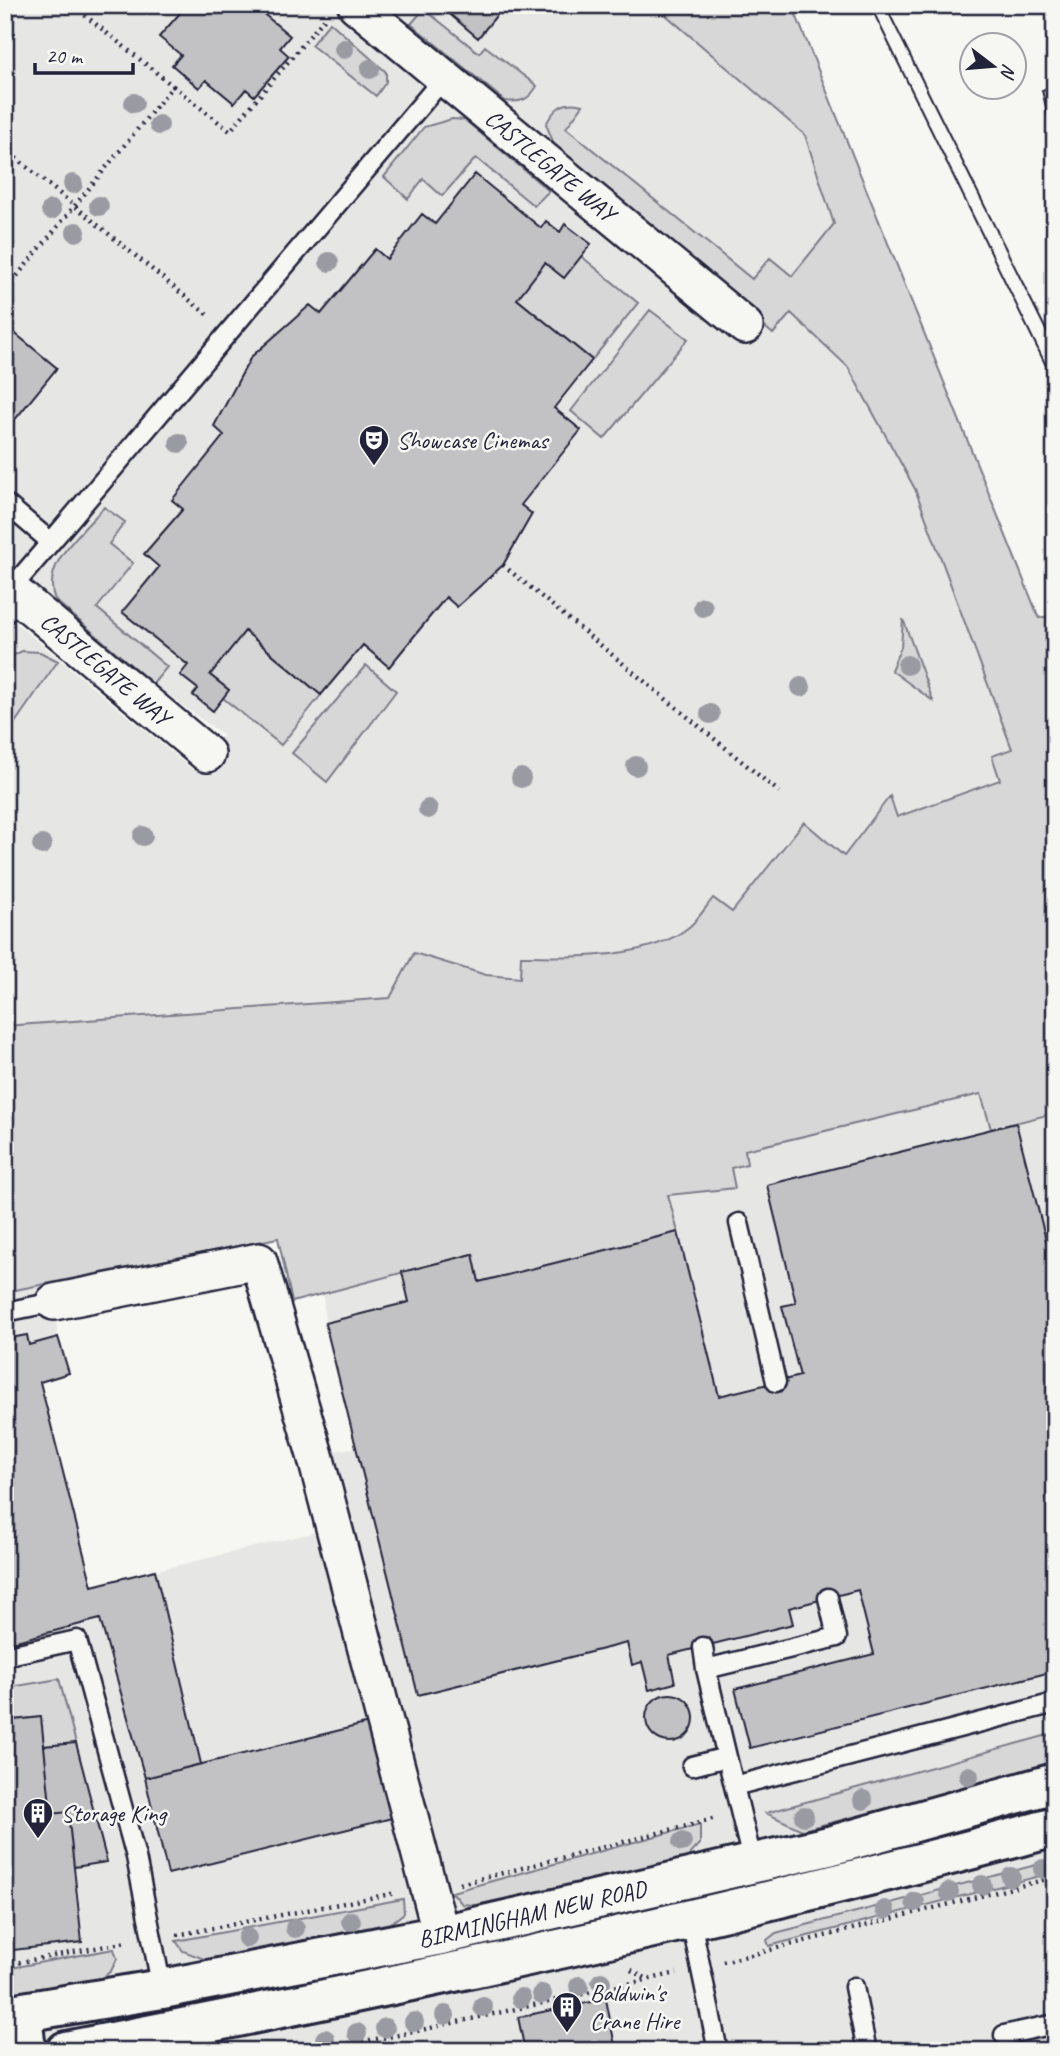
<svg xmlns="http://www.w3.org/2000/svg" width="1060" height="2056" font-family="Caveat,sans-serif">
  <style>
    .built { fill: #e6e6e4; fill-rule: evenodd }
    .green { fill: #d7d7d7; stroke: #7c7c89; stroke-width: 2 }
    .building { fill: #c2c2c4; stroke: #22223b; stroke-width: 2 }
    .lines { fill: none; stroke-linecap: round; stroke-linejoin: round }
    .service-casing { stroke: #22223b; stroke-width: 23 }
    .minor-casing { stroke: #22223b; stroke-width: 40 }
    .trunk-casing { stroke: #22223b; stroke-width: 44 }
    .path { stroke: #22223b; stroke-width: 4.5; stroke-dasharray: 2 5; stroke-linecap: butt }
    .service { stroke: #f6f6f2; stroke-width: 18 }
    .minor { stroke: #f6f6f2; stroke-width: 35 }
    .trunk { stroke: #f6f6f2; stroke-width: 38 }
    .tram { stroke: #22223b; stroke-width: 2 }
    .tree { fill: #9a9aa3 }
    .labels { text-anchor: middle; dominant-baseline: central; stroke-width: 5; stroke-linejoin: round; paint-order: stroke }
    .street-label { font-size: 24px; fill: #22223b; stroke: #f6f6f2 }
    .poi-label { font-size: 24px; fill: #22223b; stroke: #f6f6f2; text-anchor: start }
  </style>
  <rect width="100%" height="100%" fill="#f6f6f2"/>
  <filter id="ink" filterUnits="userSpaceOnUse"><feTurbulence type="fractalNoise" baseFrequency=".0143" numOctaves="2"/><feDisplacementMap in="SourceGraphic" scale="14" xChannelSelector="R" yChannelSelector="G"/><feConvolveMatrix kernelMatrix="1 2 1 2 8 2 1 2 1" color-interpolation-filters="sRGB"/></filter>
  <g filter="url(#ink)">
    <path class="built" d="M5 5H792L1039 618 1055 615V2051H5V614L194 771 223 735 153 684 5 560ZM278 1238 292 1302 323 1292 325 1323 356 1447 297 1458 316 1532 92 1586 40 1382 69 1373 58 1337 52 1284Z"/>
    <path class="green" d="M673 5H792L1039 618 1055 615V1113L991 1129 981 1094 745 1150 747 1164 731 1168 735 1188 668 1195 678 1232 479 1282 472 1254 292 1302 278 1238 5 1292V1026L390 998 414 953 486 975 520 978 521 956C569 957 649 960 689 927 698 920 705 908 713 898L732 912 804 822 844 856 890 796 897 817 1000 780 992 756 1012 749 915 489 848 367 791 313 773 334 556 149 546 124C555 107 564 100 583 105L566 128 752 279 770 258 792 276 834 224 805 135 666 15Z
      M424 9 479 53 485 46 537 86C529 100 521 103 505 101L411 24Z
      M330 22 386 72V82L376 96 311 45Z
      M452 119 465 120 549 191 534 206 476 158 442 196 423 179 408 199 384 177 424 127Z
      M581 256 638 303 592 360 517 299 545 263Z
      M650 310 688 339 604 439 571 411Z
      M104 507 125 522 109 544 133 563 97 608 167 667 153 684 55 600C40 564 82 533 104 507Z
      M903 619 933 701 891 670 901 647Z
      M245 631 321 695 281 745 223 698 229 690 210 675Z
      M22 651 40 652 58 661 5 737V660Z
      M366 665 396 691 327 782 292 753Z
      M59 1679 76 1743 44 1746 40 1717 5 1721V1688Z
      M1055 1733V1761L964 1789 802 1830 766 1813Z
      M700 1824V1844L688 1857 665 1865 476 1905 462 1904 452 1892Z
      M1055 1860V1872L769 1946 767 1940 776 1933Z
      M403 1899 404 1913 391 1923 207 1960 183 1951 176 1941Z
      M114 1949 117 1959 111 1971 99 1980 5 1997V1969Z"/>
    <path class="building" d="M187 5H253L290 36 280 48 289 56 254 96 246 89 234 103 206 80 199 88 172 65 181 55 159 37Z
      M439 5H505L478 38Z
      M1055 85V130L1048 116 1042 90Z
      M475 174 541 228 546 221 560 232 565 224 591 244 564 278 545 263 517 299 592 360 554 408 581 430 521 505 532 514 503 565 457 607 446 597 389 667 363 645 321 695 245 631 210 675 229 690 213 711 193 695 198 689 180 675 188 665 122 612 159 567 144 554 183 509 172 500 224 435 214 426 251 357 310 305 321 314 375 249 387 259 422 214 435 224Z
      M5 325 57 368 5 432Z
      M1016 1123 1048 1248 1055 1246V1671L750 1748 735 1689 874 1654 858 1590 789 1608 793 1624 669 1655 675 1683 649 1690 642 1662 632 1665 627 1643 418 1695 325 1323 409 1302 402 1272 473 1254 479 1282 678 1232 719 1396 800 1376 782 1306 796 1303 767 1185Z
      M27 1335 29 1345 58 1337 69 1373 40 1382 92 1586 155 1570 201 1764 145 1778 100 1619 5 1644V1339Z
      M646 1718a24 24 0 1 1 48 0a24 24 0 1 1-48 0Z
      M41 1717 51 1814 68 1812 82 1942 5 1951V1721Z
      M369 1723 392 1818 168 1874 145 1778Z
      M76 1743 107 1862 74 1867 68 1812 51 1814 44 1746Z
      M606 1999 616 2051H525L518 2017Z"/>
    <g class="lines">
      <g class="service-casing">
        <path id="service" d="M5 503 51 542 10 590
          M51 542 443 79
          M5 614 19 597
          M739 1223 776 1382
          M5 1312 54 1302
          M703 1647 706 1669
          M5 1656 77 1640 136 1857 162 1989
          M727 1757 706 1669 837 1637 828 1598
          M692 1766 727 1757 753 1864
          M734 1786 1055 1703
          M691 1921 718 2051
          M854 1987 867 2051
          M1004 2035 1055 2024"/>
      </g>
      <g class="minor-casing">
        <g id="minor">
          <path id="s1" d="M356 5 745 326"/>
          <path id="s2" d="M5 585 207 754"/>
          <path d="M54 1302 259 1261 315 1455 441 1935"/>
        </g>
      </g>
      <g class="trunk-casing">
        <g id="trunk">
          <path d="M22 2014 26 2051"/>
          <path id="s3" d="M5 2015 162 1989 441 1935 829 1846 1055 1783"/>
          <path d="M66 2051C398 1986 728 1917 1055 1827"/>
        </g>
      </g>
      <path class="path" d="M173 86 230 131 325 18
        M5 149 209 316
        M17 276 173 86 72 5
        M503 565 779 792
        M460 1884 716 1818
        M177 1935 396 1893
        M723 1962 1055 1877
        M5 1965 127 1942
        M631 1970 649 1980
        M307 2051 399 2035 677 1973"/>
      <use href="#service" class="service"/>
      <use href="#minor" class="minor"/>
      <use href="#trunk" class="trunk"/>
      <path class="tram" d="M870 5 1055 384
        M885 5 1055 348"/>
    </g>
    <g class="tree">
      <circle cx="344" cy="49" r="10"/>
      <circle cx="370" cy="69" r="10"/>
      <circle cx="134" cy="103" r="10"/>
      <circle cx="159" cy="125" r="10"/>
      <circle cx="73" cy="184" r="10"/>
      <circle cx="99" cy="206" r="10"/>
      <circle cx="51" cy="210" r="10"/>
      <circle cx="76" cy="232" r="10"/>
      <circle cx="329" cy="262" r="10"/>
      <circle cx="179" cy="443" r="10"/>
      <circle cx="703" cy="607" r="10"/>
      <circle cx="907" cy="665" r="10"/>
      <circle cx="801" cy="687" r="10"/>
      <circle cx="710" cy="714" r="10"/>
      <circle cx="636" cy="766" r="10"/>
      <circle cx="521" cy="778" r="10"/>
      <circle cx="428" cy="809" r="10"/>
      <circle cx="143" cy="836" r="10"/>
      <circle cx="42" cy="845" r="10"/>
      <circle cx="969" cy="1776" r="10"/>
      <circle cx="863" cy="1800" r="10"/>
      <circle cx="804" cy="1816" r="10"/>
      <circle cx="682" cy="1842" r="10"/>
      <circle cx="1043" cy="1869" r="10"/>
      <circle cx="1011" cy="1877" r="10"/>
      <circle cx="982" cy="1885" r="10"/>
      <circle cx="949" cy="1892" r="10"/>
      <circle cx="915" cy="1902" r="10"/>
      <circle cx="885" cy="1910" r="10"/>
      <circle cx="351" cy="1921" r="10"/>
      <circle cx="295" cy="1928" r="10"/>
      <circle cx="247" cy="1938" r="10"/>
      <circle cx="601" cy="1982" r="10"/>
      <circle cx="579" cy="1986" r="10"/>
      <circle cx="542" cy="1994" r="10"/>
      <circle cx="521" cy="1998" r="10"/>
      <circle cx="483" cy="2007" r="10"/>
      <circle cx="445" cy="2015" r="10"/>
      <circle cx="414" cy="2022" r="10"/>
      <circle cx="385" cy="2028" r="10"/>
      <circle cx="357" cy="2033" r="10"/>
      <circle cx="325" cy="2039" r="10"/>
    </g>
  </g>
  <defs>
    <g id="theatre-pin" transform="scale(1.575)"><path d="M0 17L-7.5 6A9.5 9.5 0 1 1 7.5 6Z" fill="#22223b" stroke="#f6f6f2"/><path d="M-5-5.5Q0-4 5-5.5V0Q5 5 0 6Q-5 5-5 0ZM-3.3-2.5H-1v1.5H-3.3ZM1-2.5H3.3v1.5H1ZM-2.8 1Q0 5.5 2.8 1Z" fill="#fff"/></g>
    <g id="building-pin" transform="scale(1.575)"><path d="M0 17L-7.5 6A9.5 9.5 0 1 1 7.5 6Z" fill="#22223b" stroke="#f6f6f2"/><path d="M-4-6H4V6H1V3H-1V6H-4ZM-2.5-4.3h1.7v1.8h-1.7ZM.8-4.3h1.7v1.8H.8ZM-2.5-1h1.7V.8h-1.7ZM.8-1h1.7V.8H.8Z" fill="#fff"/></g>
  </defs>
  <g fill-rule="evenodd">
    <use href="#theatre-pin" x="374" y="440"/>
    <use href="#building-pin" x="38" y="1813"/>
    <use href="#building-pin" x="567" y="2007"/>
  </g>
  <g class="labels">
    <g class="street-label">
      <text stroke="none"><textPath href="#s1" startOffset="252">CASTLEGATE WAY</textPath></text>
      <text stroke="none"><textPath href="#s2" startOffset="131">CASTLEGATE WAY</textPath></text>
      <text stroke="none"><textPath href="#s3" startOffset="537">BIRMINGHAM NEW ROAD</textPath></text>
    </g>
    <g class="poi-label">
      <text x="397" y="440">Showcase Cinemas</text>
      <text x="61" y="1813">Storage King</text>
      <text x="590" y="1993">Baldwin's<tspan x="590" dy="28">Crane Hire</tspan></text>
    </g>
  </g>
  <rect width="1060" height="2056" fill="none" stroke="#f6f6f2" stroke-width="28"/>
  <rect x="14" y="14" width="1032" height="2028" fill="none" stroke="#22223b" stroke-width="2.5" filter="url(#ink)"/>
  <g transform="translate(993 66) rotate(106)"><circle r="33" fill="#f6f6f2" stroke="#a1a1a9" stroke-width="2"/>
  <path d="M0-5L12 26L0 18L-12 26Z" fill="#22223b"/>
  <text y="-10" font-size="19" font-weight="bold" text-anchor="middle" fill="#22223b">N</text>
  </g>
  <path d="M35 63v10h98v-10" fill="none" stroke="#22223b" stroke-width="3.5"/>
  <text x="46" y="63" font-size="21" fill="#22223b" stroke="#f6f6f2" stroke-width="5" paint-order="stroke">20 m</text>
</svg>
